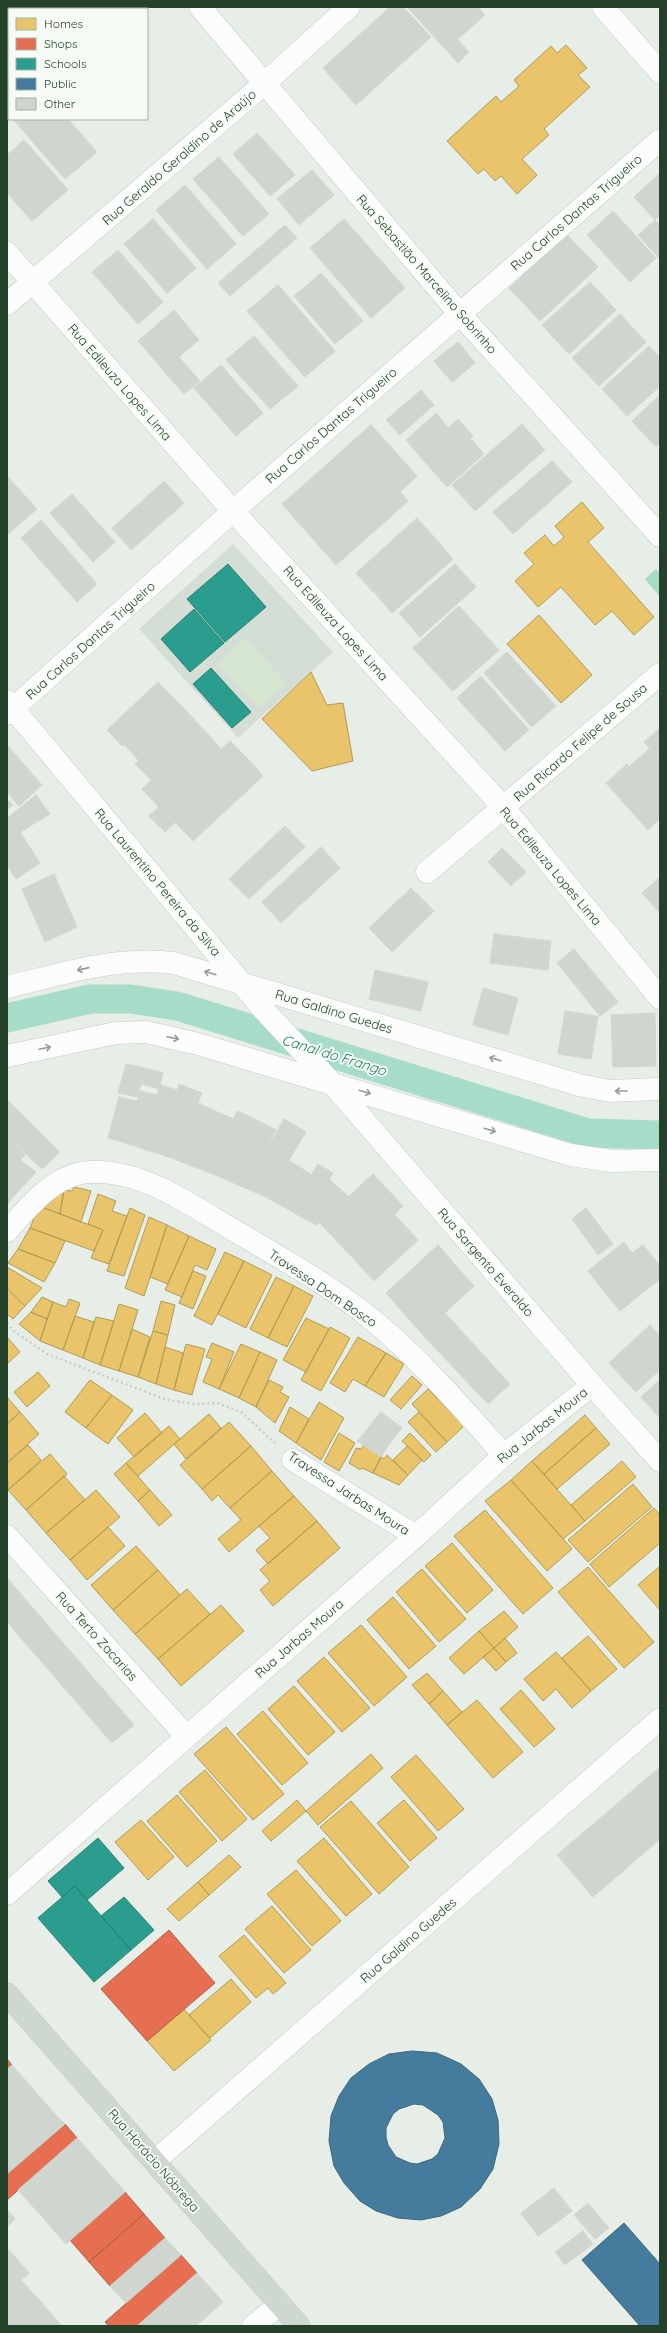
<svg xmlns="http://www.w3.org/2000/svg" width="667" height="2333" font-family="Quicksand,sans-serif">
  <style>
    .built { fill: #d5ded5 }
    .green { fill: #d5e6d0 }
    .water { fill: #a7dcc8 }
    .homes { fill: #e9c46a; stroke: #ae9d56 }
    .shops { fill: #e76f51; stroke: #ac6245 }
    .schools { fill: #2a9d8f; stroke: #288270 }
    .public { fill: #457b9d; stroke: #3b6a7a; fill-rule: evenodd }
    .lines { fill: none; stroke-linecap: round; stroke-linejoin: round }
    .canal { stroke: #a7dcc8; stroke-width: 29 }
    .building { fill: #cfd6d0; stroke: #d0d6d0 }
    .minor-casing { stroke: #c4cac4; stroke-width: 23 }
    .major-casing { stroke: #c2ccc3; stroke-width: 23 }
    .path { stroke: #c6cfc7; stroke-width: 2.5; stroke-dasharray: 2 3; stroke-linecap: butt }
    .minor { stroke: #fbfcfb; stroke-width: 22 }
    .major { stroke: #cfd7d1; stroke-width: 22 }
    .oneway { stroke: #8f9f92 }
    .labels { text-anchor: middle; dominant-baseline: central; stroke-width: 4; stroke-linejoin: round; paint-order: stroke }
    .street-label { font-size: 13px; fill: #234229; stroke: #f6fbf6 }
    .water-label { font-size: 14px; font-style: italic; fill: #1a815c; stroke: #f6fbf6 }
  </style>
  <rect width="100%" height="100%" fill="#e7ede7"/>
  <path class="built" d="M233 544 333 652 238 738 139 629Z"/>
  <path class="green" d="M245 638 287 683 259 708 218 664Z"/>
  <path class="water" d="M656 569 660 573V597L645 579Z"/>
  <path class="homes" d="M566 45 587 68 578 75 590 87 544 129 549 135 522 159 537 175 517 194 501 176 495 181 484 169 478 174 447 141 496 96 501 102 519 86 514 80 551 46 557 53Z
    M582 502 604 528 588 542 654 617 634 635 612 611 595 625 561 587 538 607 515 581 534 564 524 553 545 535 554 546 564 537 555 526Z
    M539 615 592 675 561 703 507 644Z
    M311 672 327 705 343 703 353 761 312 771 262 719Z
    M74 1187 91 1191 81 1222 60 1214 64 1190 72 1191Z
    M64 1190 60 1214 39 1206Z
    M98 1194 116 1201 112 1211 127 1216 109 1264 91 1258 103 1230 88 1224Z
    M39 1206 103 1230 94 1251 30 1228Z
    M130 1208 145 1215 124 1276 107 1271Z
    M149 1217 167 1225 144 1296 125 1288Z
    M167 1225 189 1236 168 1284 150 1277Z
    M30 1228 65 1241 55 1263 18 1249Z
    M189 1236 216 1249 207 1270 195 1265 182 1297 165 1290Z
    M18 1249 55 1263 44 1282 8 1263Z
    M225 1252 244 1261 212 1325 194 1316Z
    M244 1261 272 1275 246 1328 218 1314Z
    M7 1267 42 1288 25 1306 7 1288Z
    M193 1271 206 1276 193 1309 179 1303Z
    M276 1277 294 1286 268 1338 250 1329Z
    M294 1286 313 1296 287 1347 268 1338Z
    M7 1288 25 1306 13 1319 7 1314Z
    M42 1297 53 1302 47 1319 31 1312Z
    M69 1299 80 1303 63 1350 40 1341 53 1302 66 1307Z
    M161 1301 175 1305 168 1335 153 1331Z
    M119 1304 138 1310 119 1371 100 1365Z
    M31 1312 47 1319 40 1341 19 1324Z
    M75 1316 94 1322 83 1358 63 1350Z
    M96 1317 114 1321 100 1365 83 1358Z
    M306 1318 329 1329 306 1372 283 1360Z
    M330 1327 350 1338 321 1391 301 1380Z
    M132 1329 150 1337 138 1377 119 1371Z
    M153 1331 168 1335 156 1384 138 1377Z
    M7 1337 20 1352 7 1364Z
    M358 1337 386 1353 365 1386 353 1379 345 1392 330 1383Z
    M212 1343 234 1352 219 1389 203 1382 212 1359 206 1357Z
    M186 1344 205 1349 192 1395 174 1390Z
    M241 1344 260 1352 239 1398 219 1389Z
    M165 1347 183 1353 174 1390 156 1384Z
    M260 1352 277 1360 256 1407 239 1398Z
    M386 1353 404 1364 384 1397 365 1386Z
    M38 1372 50 1386 27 1407 14 1392Z
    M412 1376 422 1385 401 1409 390 1400Z
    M90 1380 112 1395 86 1428 65 1412Z
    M269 1380 283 1387 280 1392 289 1397 275 1423 256 1407Z
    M428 1389 464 1426 447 1442 412 1404Z
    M112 1395 133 1410 108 1444 86 1428Z
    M7 1397 20 1412 7 1424Z
    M319 1402 344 1418 321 1460 296 1443Z
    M290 1407 309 1419 296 1443 279 1431Z
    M20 1412 39 1434 7 1463V1424Z
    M419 1412 447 1442 436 1452 408 1422Z
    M145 1413 162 1433 134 1457 117 1438Z
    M209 1414 221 1428 186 1459 174 1444Z
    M585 1415 596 1428 544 1474 532 1461Z
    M229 1422 251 1446 202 1489 180 1465Z
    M169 1426 180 1439 138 1476 126 1463Z
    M596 1428 610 1444 557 1489 544 1474Z
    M339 1433 355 1443 339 1471 324 1462Z
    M410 1433 431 1455 424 1462 402 1441Z
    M28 1445 41 1460 8 1490 7 1463Z
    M364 1445 381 1457 373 1473 362 1468 360 1470 349 1463 356 1448 361 1449Z
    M251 1446 272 1471 230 1508 218 1495 212 1501 202 1489Z
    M407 1446 422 1460 408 1475 393 1460Z
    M50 1454 67 1474 26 1510 8 1490Z
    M387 1455 408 1475 399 1485 373 1473 381 1457 384 1459Z
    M532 1461 585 1521 563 1539 511 1480Z
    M622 1461 636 1477 585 1521 571 1505Z
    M126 1463 150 1490 138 1501 114 1474Z
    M272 1471 294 1496 229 1552 218 1539 241 1520 230 1508Z
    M64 1476 85 1500 46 1533 26 1510Z
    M511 1480 572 1549 547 1571 485 1501Z
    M633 1484 652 1507 588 1562 568 1540Z
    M96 1490 120 1517 70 1560 46 1533Z
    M150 1490 172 1515 159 1526 138 1501Z
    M294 1496 317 1521 268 1564 256 1550 270 1538 259 1526Z
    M654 1508 660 1515V1543L609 1587 590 1564Z
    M485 1510 553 1588 523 1614 454 1536Z
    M317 1521 340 1548 273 1606 260 1590 270 1581 260 1570Z
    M108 1527 125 1546 87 1580 70 1560Z
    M452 1543 493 1590 467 1613 425 1566Z
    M136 1546 158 1570 113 1610 91 1585Z
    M660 1566V1610L638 1585Z
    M588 1567 654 1642 624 1668 558 1592Z
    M422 1569 466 1619 439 1642 396 1592Z
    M158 1570 180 1595 135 1634 113 1610Z
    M187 1589 210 1614 158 1659 135 1634Z
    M393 1597 436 1646 409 1669 367 1620Z
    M221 1605 244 1631 181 1686 158 1659Z
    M504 1611 518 1627 494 1648 479 1631Z
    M361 1625 407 1677 374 1706 328 1653Z
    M479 1631 494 1648 464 1674 449 1658Z
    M588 1636 617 1669 591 1691 562 1658Z
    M505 1638 517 1653 506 1662 494 1648Z
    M494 1648 506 1662 496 1671 483 1657Z
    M556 1652 591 1691 572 1708 556 1689 543 1701 524 1679Z
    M324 1657 370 1708 342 1732 297 1681Z
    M427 1673 443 1691 429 1704 412 1685Z
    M294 1686 335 1732 308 1755 268 1709Z
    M521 1690 555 1729 534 1747 500 1709Z
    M443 1691 462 1712 447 1725 429 1704Z
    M477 1700 523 1752 493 1778 447 1725Z
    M263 1711 308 1763 282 1785 237 1734Z
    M226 1727 284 1794 253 1820 194 1754Z
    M371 1754 383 1768 318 1825 306 1811Z
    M416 1755 464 1809 438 1831 391 1777Z
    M205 1770 247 1819 222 1841 179 1792Z
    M177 1795 217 1841 187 1867 147 1821Z
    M297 1800 306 1811 271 1841 262 1831Z
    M404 1800 437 1838 410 1861 377 1823Z
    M351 1801 409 1867 379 1894 320 1827Z
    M141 1820 174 1857 148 1880 115 1842Z
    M324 1838 372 1894 346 1916 297 1861Z
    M229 1855 241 1867 209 1895 198 1882Z
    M296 1870 341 1921 312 1946 267 1894Z
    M198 1882 209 1895 179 1921 167 1909Z
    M272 1906 311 1950 284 1973 245 1929Z
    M244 1935 286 1983 273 1994 268 1988 256 1998 219 1956Z
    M231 1979 251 2002 210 2038 189 2015Z
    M184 2009 211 2040 174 2071 147 2041Z"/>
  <path class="shops" d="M169 1930 215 1983 147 2041 101 1989Z
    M7 2059 12 2065 7 2069Z
    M65 2124 77 2138 7 2200V2174Z
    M125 2192 144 2214 89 2262 70 2240Z
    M144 2214 165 2238 110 2286 89 2262Z
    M181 2255 197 2273 137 2326H109L105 2322Z"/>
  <path class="schools" d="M228 564 266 607 225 642 187 599Z
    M194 609 224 643 190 672 161 639Z
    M211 668 251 712 232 728 193 684Z
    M98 1838 124 1868 87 1900 75 1886 62 1897 48 1881Z
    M75 1886 131 1950 94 1982 38 1918Z
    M124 1897 154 1930 131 1950 101 1916Z"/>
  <path class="public" d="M412 2051 437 2053 461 2064 479 2079 492 2099 498 2120 499 2144 493 2169 480 2189 461 2207 441 2216 421 2220 398 2218 376 2211 360 2201 344 2183 334 2166 329 2141 331 2116 339 2096 351 2078 369 2064 389 2054ZM414 2104 423 2105 438 2115 443 2122 445 2138 438 2154 432 2159 417 2164 410 2163 396 2157 388 2145 386 2137V2128L393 2114 399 2109Z
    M624 2223 660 2264V2326H640L582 2260Z"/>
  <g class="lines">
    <path class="canal" d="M7 1018 90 999H131L177 1006 588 1133 660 1135"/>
  </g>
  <path class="building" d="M7 7H32L34 9H9V49L7 46Z
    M390 7H403L431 37 356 105 323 68Z
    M407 7H428L469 52 458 63Z
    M429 7H478L485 15 458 39Z
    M7 59 9 61V88L7 89Z
    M13 119H68L97 152 65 179Z
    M257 133 295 175 270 196 233 154Z
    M24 140 68 190 32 221 7 193V155Z
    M219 157 269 214 243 236 193 179Z
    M312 170 334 195 299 225 277 199Z
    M660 173V215L655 220 634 197Z
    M185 185 236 244 207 269 156 210Z
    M613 211 656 258 630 282 587 235Z
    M153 219 196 268 167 293 124 244Z
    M344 219 405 288 371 318 310 248Z
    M655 220 660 225V259L638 235Z
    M285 225 297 238 230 296 218 283Z
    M567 235 598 267 540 321 509 288Z
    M118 250 163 302 138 324 92 272Z
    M321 273 363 321 335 344 294 296Z
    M590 282 616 310 569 354 542 325Z
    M278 285 335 351 305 377 247 311Z
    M174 310 199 340 163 370 138 341Z
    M620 314 646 342 599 386 572 358Z
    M254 336 298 386 270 409 226 360Z
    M458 342 475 363 452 382 434 361Z
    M649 346 660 358V386L627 416 602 389Z
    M179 357 200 381 184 394 163 370Z
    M221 365 263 413 236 436 194 388Z
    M421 390 434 405 400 435 386 420Z
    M660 395V443L656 447 632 421Z
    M436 413 448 428 418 454 406 440Z
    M458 419 473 436 433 471 418 454Z
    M522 424 545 450 475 511 452 485Z
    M371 425 417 476 400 492 354 440Z
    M470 438 484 454 447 487 433 471Z
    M354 440 408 501 387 520 332 460Z
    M332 460 387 520 361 543 307 482Z
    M552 461 572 482 513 534 493 512Z
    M7 476 37 509 7 535Z
    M164 481 184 503 131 550 112 528Z
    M307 482 361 543 336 565 282 504Z
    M72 494 115 542 93 562 50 513Z
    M417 518 434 537 373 592 356 573Z
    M41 520 97 584 77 602 21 538Z
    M434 537 453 559 392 613 373 591Z
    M455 564 476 587 420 637 399 613Z
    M459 606 479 628 433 670 413 648Z
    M479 628 499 650 453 691 433 670Z
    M507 652 556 706 532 727 484 673Z
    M481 676 529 730 505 751 457 698Z
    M158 682 174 698 122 746 107 730Z
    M174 698 189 714 139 761 124 744Z
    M189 714 204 730 151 780 135 764Z
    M660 728V760L644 742Z
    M204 730 221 749 159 807 142 789Z
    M230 741 246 757 165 832 149 816Z
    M7 745 42 785 19 806 7 792Z
    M649 749 660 762V802L629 767Z
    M246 757 263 776 193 841 175 822Z
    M627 764 660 802V819L648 830 606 783Z
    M36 795 50 814 20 832 40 863 16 879 7 865V818Z
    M7 799 13 805 7 810Z
    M285 826 305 847 249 899 229 879Z
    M321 847 340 868 281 923 262 902Z
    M502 848 526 872 511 886 488 862Z
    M54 874 77 927 45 942 22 889Z
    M660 877V913L642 893Z
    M411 888 434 911 392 952 369 928Z
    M494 934 551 941 548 970 490 963Z
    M574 949 618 1002 600 1016 557 963Z
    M375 970 428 982 421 1011 369 999Z
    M483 988 518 998 508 1035 473 1025Z
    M565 1011 598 1016 591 1059 558 1054Z
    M655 1013 656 1066 613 1067 611 1015Z
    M126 1064 145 1068 138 1097 118 1093Z
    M145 1068 163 1073 159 1089 142 1084Z
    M179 1084 202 1093 174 1159 160 1154Z
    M160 1085 177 1090 160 1154 143 1149Z
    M140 1091 157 1095 143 1149 126 1143Z
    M119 1097 137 1101 126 1143 108 1138Z
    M7 1100 60 1152 42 1169 7 1136Z
    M198 1103 215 1111 192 1166 174 1159Z
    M215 1111 234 1119 210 1173 192 1166Z
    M237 1111 255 1119 227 1180 210 1173Z
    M255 1119 276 1130 245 1188 227 1180Z
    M284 1119 306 1132 266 1197 245 1188Z
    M7 1136 25 1155 20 1160 36 1172 13 1197 7 1191Z
    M288 1160 311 1174 289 1210 266 1197Z
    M318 1164 333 1173 305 1219 289 1210Z
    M373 1174 403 1206 350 1255 320 1223Z
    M329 1179 349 1197 317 1225 305 1219Z
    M7 1191 13 1197 7 1205Z
    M586 1208 613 1244 598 1255 572 1219Z
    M394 1214 418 1240 374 1281 350 1255Z
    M624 1242 632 1253 643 1245 660 1266V1279L620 1311 588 1271Z
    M438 1245 458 1268 406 1316 386 1293Z
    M458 1268 474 1286 422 1334 406 1316Z
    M445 1313 510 1384 488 1404 422 1334Z
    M650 1325 658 1334 660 1331V1370L636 1392 609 1363Z
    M660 1380V1418L641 1397Z
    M381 1412 402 1428 393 1439 372 1423Z
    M372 1423 393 1439 386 1449 365 1432Z
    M365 1432 386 1449 381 1457 357 1441Z
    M7 1578 134 1725 112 1743 7 1622Z
    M660 1767V1839L593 1897 557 1855Z
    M12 2065 34 2090 7 2114V2069Z
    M34 2090 54 2113 7 2154V2114Z
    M54 2113 65 2124 7 2174V2154Z
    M77 2138 104 2168 45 2220 18 2190Z
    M104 2168 125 2192 66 2244 45 2220Z
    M554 2188 572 2211 538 2236 521 2213Z
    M588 2203 609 2228 595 2239 574 2215Z
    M7 2210 15 2219 7 2227Z
    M583 2231 593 2244 565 2265 555 2252Z
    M165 2238 181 2255 126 2303 110 2286Z
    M8 2249 29 2273 7 2292V2250Z
    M197 2273 223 2302 196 2326H137Z
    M21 2280 41 2302 14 2326H7V2292Z
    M41 2302 62 2326H14Z"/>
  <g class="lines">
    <g class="minor-casing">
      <path id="minor" d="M200 7 459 313 660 536
        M603 7 660 72
        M7 253 233 511 504 808 660 998
        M7 304 265 83 349 7
        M7 701 262 1008 331 1082 592 1385 660 1461
        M7 714 233 511 660 140
        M427 872 660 674
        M7 987C63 974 115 956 174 963L579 1085 610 1091 660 1089
        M7 1056 116 1033 146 1032 198 1044 571 1155 611 1161 660 1160
        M7 1231C28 1208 49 1180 81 1173 107 1168 139 1178 162 1189 187 1201 211 1217 235 1231 281 1258 333 1287 375 1322 422 1361 463 1409 504 1455
        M293 1460 416 1536
        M7 1536 187 1737
        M7 1894 416 1536 504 1455 592 1385
        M155 2161 660 1719
        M253 2326 280 2304"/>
    </g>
    <g class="major-casing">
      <path id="major" d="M7 1994 299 2326"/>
    </g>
    <path class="path" d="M7 1323 14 1331 47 1354 167 1400 197 1404 217 1403 241 1412 275 1443"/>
    <use href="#minor" class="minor"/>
    <use href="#major" class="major"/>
  </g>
  <defs><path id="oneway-shaft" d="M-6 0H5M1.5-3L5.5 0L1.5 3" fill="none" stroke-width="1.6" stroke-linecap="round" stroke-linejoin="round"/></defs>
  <g class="oneway">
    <use href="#oneway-shaft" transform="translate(83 969) rotate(167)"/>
    <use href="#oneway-shaft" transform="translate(210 973) rotate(-163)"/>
    <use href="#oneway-shaft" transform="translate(173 1038) rotate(12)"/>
    <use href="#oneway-shaft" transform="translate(45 1048) rotate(-12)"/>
    <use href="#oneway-shaft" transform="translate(495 1059) rotate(-163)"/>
    <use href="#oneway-shaft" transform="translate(621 1091) rotate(180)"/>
    <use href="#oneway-shaft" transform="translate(365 1092) rotate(17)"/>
    <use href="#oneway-shaft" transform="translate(490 1130) rotate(17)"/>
  </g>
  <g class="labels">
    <g class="street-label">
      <text transform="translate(179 157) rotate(-41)">Rua Geraldo Geraldino de Araújo</text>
      <text transform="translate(576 212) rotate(-41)">Rua Carlos Dantas Trigueiro</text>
      <text transform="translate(427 274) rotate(49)">Rua Sebastião Marcelino Sobrinho</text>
      <text transform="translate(120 382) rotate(49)">Rua Edileuza Lopes Lima</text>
      <text transform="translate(331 425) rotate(-41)">Rua Carlos Dantas Trigueiro</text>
      <text transform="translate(336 623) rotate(48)">Rua Edileuza Lopes Lima</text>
      <text transform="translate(90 640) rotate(-42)">Rua Carlos Dantas Trigueiro</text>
      <text transform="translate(580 742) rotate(-41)">Rua Ricardo Felipe de Sousa</text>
      <text transform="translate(551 866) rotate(50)">Rua Edileuza Lopes Lima</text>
      <text transform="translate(158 882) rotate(50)">Rua Laurentino Pereira da Silva</text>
      <text transform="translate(334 1011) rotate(17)">Rua Galdino Guedes</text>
      <text transform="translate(486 1262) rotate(49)">Rua Sargento Everaldo</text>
      <text transform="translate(323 1288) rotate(34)">Travessa Dom Bosco</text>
      <text transform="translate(542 1425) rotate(-39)">Rua Jarbas Moura</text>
      <text transform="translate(349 1493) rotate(33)">Travessa Jarbas Moura</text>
      <text transform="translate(97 1636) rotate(48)">Rua Terto Zacarias</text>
      <text transform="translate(299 1638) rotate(-41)">Rua Jarbas Moura</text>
      <text transform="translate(408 1940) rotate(-41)">Rua Galdino Guedes</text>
      <text transform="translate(154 2160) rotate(49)">Rua Horácio Nóbrega</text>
    </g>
    <g class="water-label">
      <text transform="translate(334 1055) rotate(17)">Canal do Frango</text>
    </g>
  </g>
  <rect width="667" height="2333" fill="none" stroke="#234229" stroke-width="16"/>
  <rect x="8" y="8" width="140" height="112" fill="#f6fbf6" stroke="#a2b1a4"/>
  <rect x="16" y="18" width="20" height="12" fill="#e9c46a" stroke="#a2b1a4"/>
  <text x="44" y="28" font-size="12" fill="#234229">Homes</text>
  <rect x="16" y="38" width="20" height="12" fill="#e76f51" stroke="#a2b1a4"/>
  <text x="44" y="48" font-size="12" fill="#234229">Shops</text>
  <rect x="16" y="58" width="20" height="12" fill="#2a9d8f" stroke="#a2b1a4"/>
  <text x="44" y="68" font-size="12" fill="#234229">Schools</text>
  <rect x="16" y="78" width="20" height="12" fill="#457b9d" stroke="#a2b1a4"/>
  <text x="44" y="88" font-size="12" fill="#234229">Public</text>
  <rect x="16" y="98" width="20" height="12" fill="#cfd6d0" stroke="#a2b1a4"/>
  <text x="44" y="108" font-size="12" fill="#234229">Other</text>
</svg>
